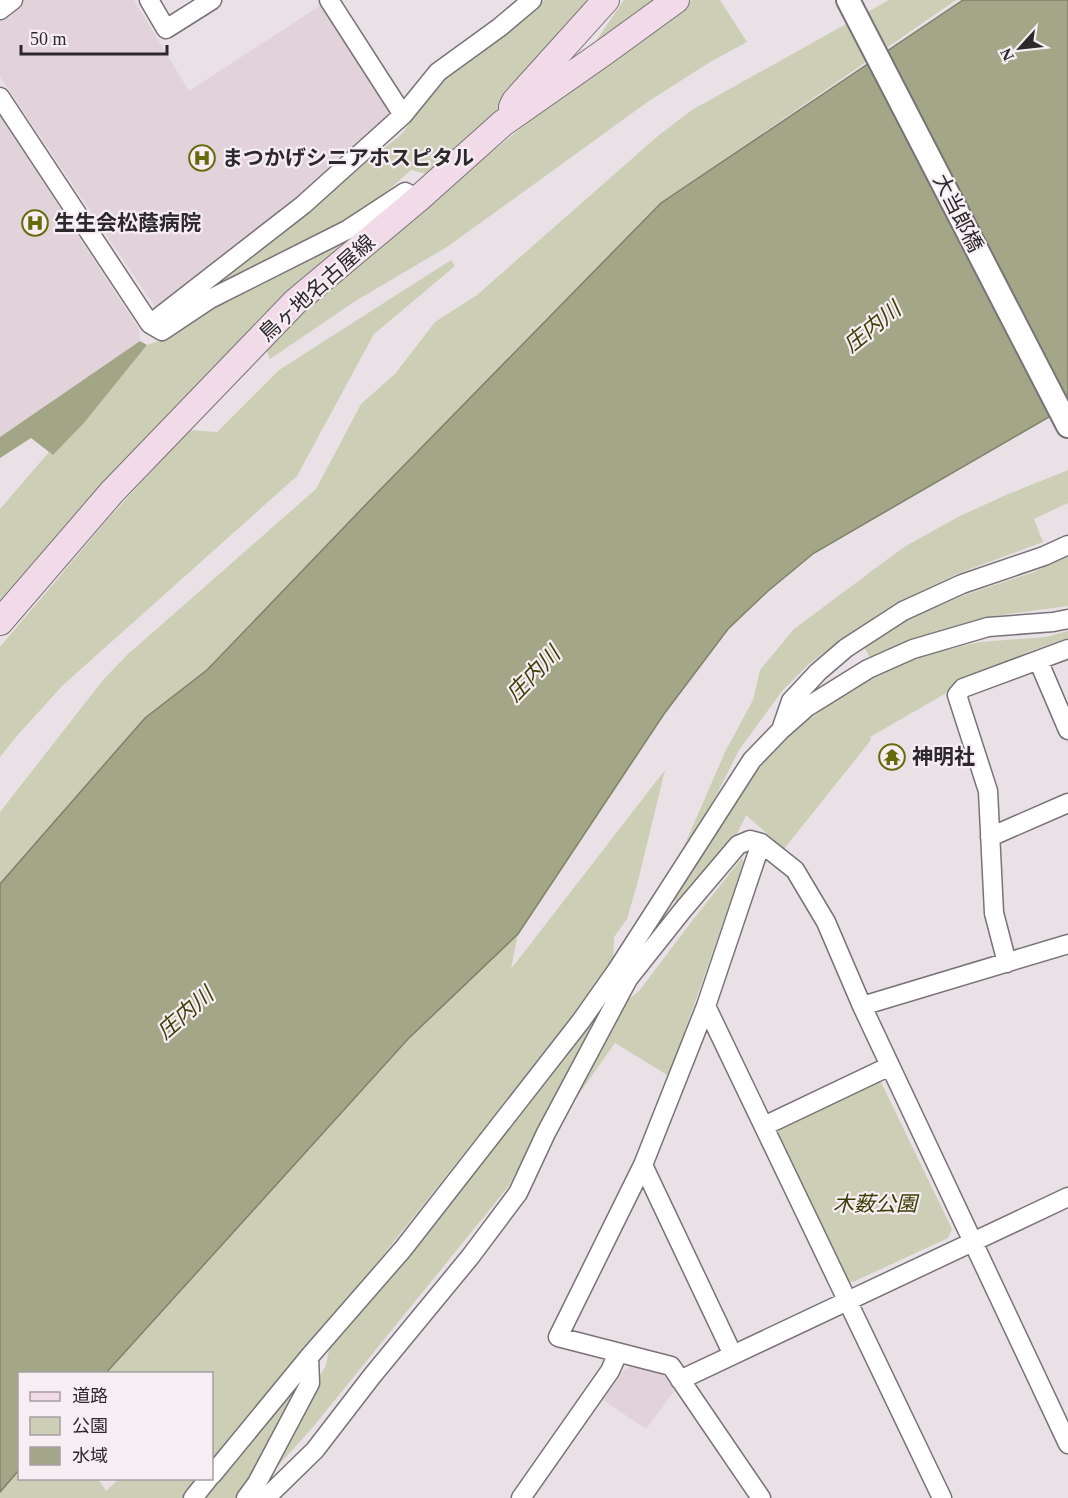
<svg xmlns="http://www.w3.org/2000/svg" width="1068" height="1498" font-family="'Times New Roman','Noto Sans JP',serif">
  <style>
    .built { fill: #e2d3db }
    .green { fill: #cccfb5 }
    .forest { fill: #a3a686 }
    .water { fill: #a3a787; stroke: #7f816b; stroke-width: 1.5 }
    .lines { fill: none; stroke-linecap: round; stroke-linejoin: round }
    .minor-casing { stroke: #797276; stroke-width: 21 }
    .tertiary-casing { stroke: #797276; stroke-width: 26 }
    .secondary-casing { stroke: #797276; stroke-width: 28 }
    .minor { stroke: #fff; stroke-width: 18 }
    .tertiary { stroke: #fff; stroke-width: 22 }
    .secondary { stroke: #f2dbe8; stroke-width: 26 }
    .labels { text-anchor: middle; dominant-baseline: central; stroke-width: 4.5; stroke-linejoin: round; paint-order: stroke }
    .poi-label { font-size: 21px; font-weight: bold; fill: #2c292b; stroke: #f7eef3; text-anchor: start }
    .street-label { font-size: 21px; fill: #2c292b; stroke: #f7eef3 }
    .park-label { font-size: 21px; font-style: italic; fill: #3a3d03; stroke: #f7eef3 }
    .water-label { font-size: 22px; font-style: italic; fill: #3d3f06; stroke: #f7eef3 }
  </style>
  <rect width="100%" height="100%" fill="#e9e1e5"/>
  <path class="built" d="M24 0H134L189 91 321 5 395 117 303 199 157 310 0 77V19Z
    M0 116 139 329 140 341 0 437Z
    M631 1366 661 1372 675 1390 646 1429 603 1400 624 1370Z"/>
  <path class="green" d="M544 0H596L508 100 430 175 411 170 373 204 208 295 206 292 403 133 424 100 445 74 535 9Z
    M624 0H656L596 41Z
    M692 0H720L747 42 710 62 649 101 447 247 357 300 270 359 264 344 405 222 540 113 639 35Z
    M889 0H956L661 203 376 494 207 670 145 718 0 884V812L103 680 127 655 316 489 361 404 395 374 435 322 477 295 659 135 692 110Z
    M334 244 342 249 0 606V509L49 452 53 455 84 423 147 345 165 339 214 304Z
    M451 260 455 266 374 334 297 476 62 686 16 737 0 757V647L107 520 189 430 217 432 279 370Z
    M1068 470V503L1034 519 1043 542 957 574 894 604 858 628 810 663 782 691 739 750 717 794 672 874 725 752 753 700 760 670 794 629 904 547 958 517 1006 495Z
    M1068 556V606L987 617 909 640 870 658 863 645 906 620 965 595 1034 572Z
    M1068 631V638L1027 652 955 688 870 737 871 740 784 849 746 815 735 838 678 904 674 899 739 792 785 738 834 701 868 678 902 663 933 653 980 642 1046 637Z
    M665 770 638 881 627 919 614 937 613 962 575 1014 279 1386 212 1467V1374H106L408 1039 518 934 511 969Z
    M742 858 744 863 669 1076 615 1043 569 1108 622 1005 639 991 692 921Z
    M608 1000 508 1187 313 1427 257 1489 326 1365 330 1345 533 1098Z
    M875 1080 881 1082 952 1229 948 1238 853 1282 847 1280 778 1132 780 1126Z
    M302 1379 239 1498H205Z
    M19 1470 20 1478 98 1479 106 1491 119 1479H202L186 1498H0V1492Z"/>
  <path class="forest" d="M140 341 147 345 84 423 53 455 31 438 0 458V437Z"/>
  <path class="water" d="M963 0H1068V406L814 553 768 591 728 629 664 714 518 934 408 1039 106 1373 20 1374 19 1470 0 1492V884L145 718 207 670 376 494 661 203Z"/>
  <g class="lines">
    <g class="minor-casing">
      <path id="minor" d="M149 0 166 29 212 0
        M329 0 403 115 438 72 500 27 532 0
        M0 10 13 0
        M0 97 150 324 162 331 210 299 347 230 405 192 418 199
        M150 324 303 205 403 115
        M1038 660 1068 730
        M782 729 807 707 868 669 913 649 988 627 1053 622 1068 619
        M990 837 1068 803
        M1007 963 994 913 988 791 957 695 963 688 1068 649
        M628 979 682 911 738 845 750 840 761 843
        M706 1006 942 1498
        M862 1006 1068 944
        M764 1126 890 1066
        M643 1165 733 1355
        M680 1380 1068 1197
        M212 1475 309 1357 403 1249 581 1021 617 970 752 760 781 730 791 701 818 672 846 648 903 611 962 584 1044 556 1068 545
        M193 1498 209 1478
        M246 1498 257 1483 310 1383 309 1357
        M253 1498 270 1494 315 1450 372 1376 470 1257 518 1193 546 1133 628 979 617 970
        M521 1498 610 1371 618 1353
        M761 1498 671 1366 558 1337 643 1165 706 1006 761 843 795 870 826 922 862 1006 1068 1444"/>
    </g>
    <g class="tertiary-casing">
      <path id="tertiary" d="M848 0 1068 426"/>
    </g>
    <g class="secondary-casing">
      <path id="secondary" d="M512 107 515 101 606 0
        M0 622 112 492 295 302 418 199 503 123 603 53 676 0"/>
    </g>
    <use href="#minor" class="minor"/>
    <use href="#tertiary" class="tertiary"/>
    <use href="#secondary" class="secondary"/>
  </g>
  <defs>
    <g id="hospital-ring" transform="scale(1.35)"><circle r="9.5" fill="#f7eef3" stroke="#666a0a" stroke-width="1.5"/><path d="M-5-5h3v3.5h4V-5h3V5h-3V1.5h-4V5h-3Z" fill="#666a0a"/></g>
    <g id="temple-ring" transform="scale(1.35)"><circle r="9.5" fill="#f7eef3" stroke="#666a0a" stroke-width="1.5"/><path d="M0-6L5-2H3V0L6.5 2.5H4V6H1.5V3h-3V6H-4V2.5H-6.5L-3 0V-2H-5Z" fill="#666a0a"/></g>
  </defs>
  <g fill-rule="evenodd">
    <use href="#hospital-ring" x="202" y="158"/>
    <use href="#hospital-ring" x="35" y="223"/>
    <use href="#temple-ring" x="892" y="757"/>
  </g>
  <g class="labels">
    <g class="poi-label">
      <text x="222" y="158">まつかげシニアホスピタル</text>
      <text x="54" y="223">生生会松蔭病院</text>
      <text x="912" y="757">神明社</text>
    </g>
    <g class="street-label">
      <text transform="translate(958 213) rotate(63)">大当郎橋</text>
      <text transform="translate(317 288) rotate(-42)">鳥ヶ地名古屋線</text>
    </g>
    <g class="park-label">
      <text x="875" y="1204">木薮公園</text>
    </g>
    <g class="water-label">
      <text transform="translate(872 327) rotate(-39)">庄内川</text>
      <text transform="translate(533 674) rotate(-46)">庄内川</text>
      <text transform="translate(185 1013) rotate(-41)">庄内川</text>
    </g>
  </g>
  <rect x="18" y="1372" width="195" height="108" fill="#f7eef3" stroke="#a69fa3" stroke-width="1.5"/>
  <rect x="30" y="1392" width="30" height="9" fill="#f2dbe8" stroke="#a69fa3" stroke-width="1.5"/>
  <text x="72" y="1402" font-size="18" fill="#2c292b">道路</text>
  <rect x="30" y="1417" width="30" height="18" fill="#cccfb5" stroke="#a69fa3" stroke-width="1.5"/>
  <text x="72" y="1432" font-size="18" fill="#2c292b">公園</text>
  <rect x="30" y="1447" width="30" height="18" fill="#a3a787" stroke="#a69fa3" stroke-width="1.5"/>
  <text x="72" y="1462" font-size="18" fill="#2c292b">水域</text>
  <g transform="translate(1020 48) rotate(243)" stroke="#f7eef3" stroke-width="4.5" paint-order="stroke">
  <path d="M0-4.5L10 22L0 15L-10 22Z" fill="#2c292b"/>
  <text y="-9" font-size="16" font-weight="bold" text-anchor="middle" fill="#2c292b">N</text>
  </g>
  <path d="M21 45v9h146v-9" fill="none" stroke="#2c292b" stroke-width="3"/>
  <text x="30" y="45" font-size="18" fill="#2c292b" stroke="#f7eef3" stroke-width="4.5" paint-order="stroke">50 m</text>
</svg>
